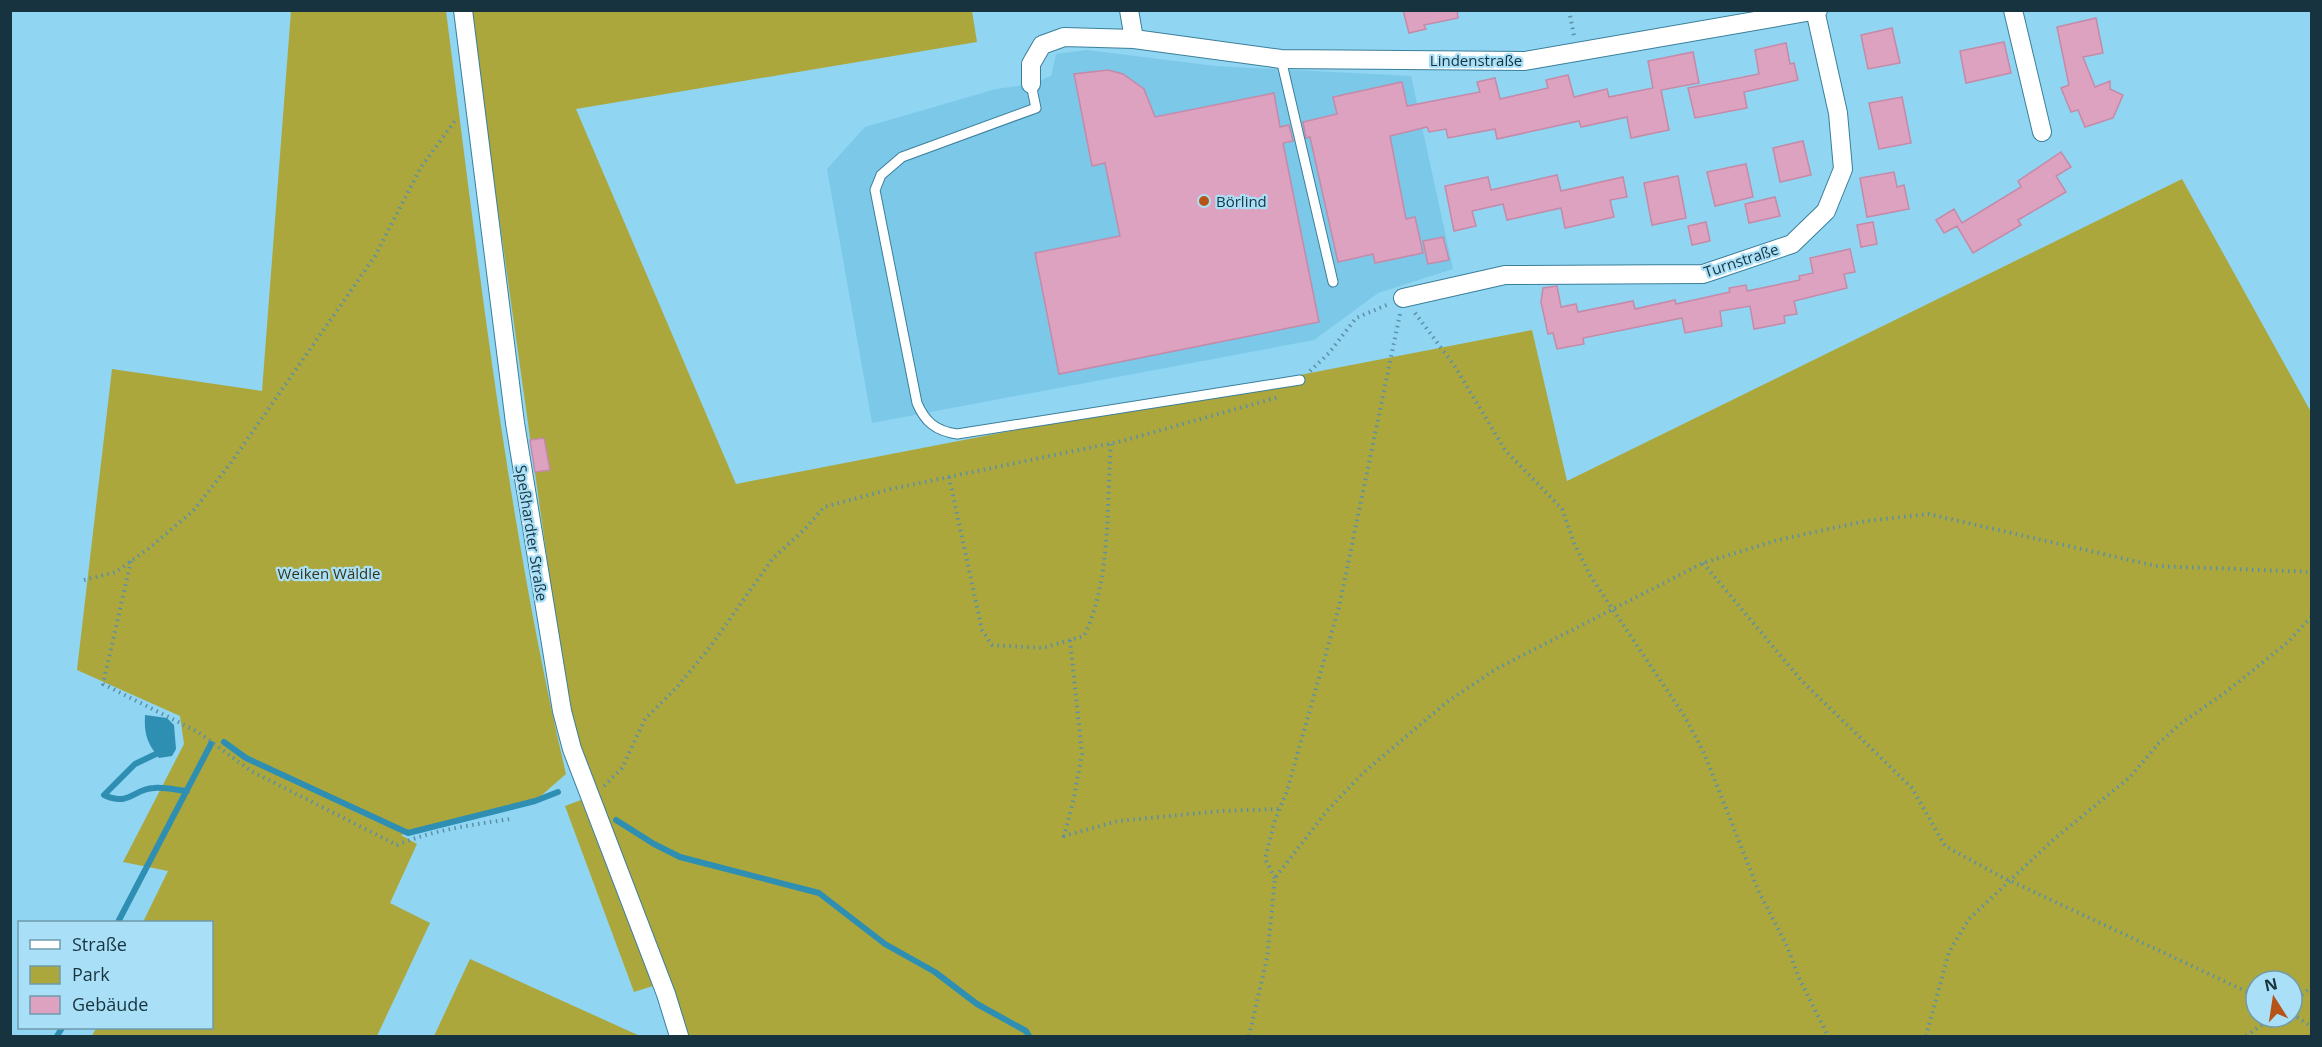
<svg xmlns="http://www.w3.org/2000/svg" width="2322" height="1047" font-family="'Open Sans',sans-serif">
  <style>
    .built { fill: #7bc8e9 }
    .green { fill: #aca73c; fill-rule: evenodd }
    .water { fill: #2f8fb2 }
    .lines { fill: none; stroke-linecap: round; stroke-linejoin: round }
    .stream { stroke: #2f8fb2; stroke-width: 6 }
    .building { fill: #dda2c0; stroke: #c48aa8; stroke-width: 1.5 }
    .lane-casing { stroke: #3b7f9a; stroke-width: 11 }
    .street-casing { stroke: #3b7f9a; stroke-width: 20 }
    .path { stroke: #5d90a6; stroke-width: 4; stroke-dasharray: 1.5 4.5; stroke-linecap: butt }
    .lane { stroke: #fff; stroke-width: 9 }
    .street { stroke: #fff; stroke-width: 18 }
    .poi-dot { fill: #b65418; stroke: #aae0f7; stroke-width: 2 }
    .labels { text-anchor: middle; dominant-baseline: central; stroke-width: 4.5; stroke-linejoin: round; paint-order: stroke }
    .street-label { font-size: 15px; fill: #17333f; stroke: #aae0f7 }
    .poi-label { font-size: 15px; fill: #17333f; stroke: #aae0f7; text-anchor: start }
    .park-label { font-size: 15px; fill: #35341b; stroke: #aae0f7 }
  </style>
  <rect width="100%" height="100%" fill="#90d5f2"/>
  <path class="built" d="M1087 50 1215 66 1411 76 1453 269 1378 293 1314 340 872 423 827 169 865 127 996 89 1032 84 1051 76 1056 54Z"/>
  <path class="green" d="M291 11H446C479 266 507 522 566 774L535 801 401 835 417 844 390 903 430 923 377 1036H92L96 1028H212V922H143L168 871 123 862 184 744 180 716 77 670 112 369 262 391Z
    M470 11H972L977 42 576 109 736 484 1532 330 1567 481 2182 179 2311 412V1036H687L587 776 565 686ZM2256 981H2292V1017H2256Z
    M581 800 653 986 634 992 565 806Z
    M470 959 640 1036H434Z"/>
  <path class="water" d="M145 715 167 718 174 725 176 749 172 756 159 758C147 743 144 734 145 715Z"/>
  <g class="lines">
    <path class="stream" d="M224 742 246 758 408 833 535 801 558 792
      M156 754 135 764 104 795C129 807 133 789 154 788 164 787 177 790 187 791
      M616 820 654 844 680 857 819 893 885 944 935 972 977 1004 1026 1031 1029 1036
      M118 922 211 744
      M57 1036 62 1028"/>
  </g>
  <path class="building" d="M1403 10H1457L1458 18 1424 25 1426 29 1409 33Z
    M2096 18 2103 53 2083 57 2095 87 2110 81V89L2123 95 2113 118 2085 127 2078 110 2071 112 2061 88 2069 85 2057 27Z
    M1892 28 1900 63 1868 69 1861 35Z
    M2004 42 2011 73 1966 83 1960 51Z
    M1786 43 1790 64 1794 63 1798 80 1744 92 1747 108 1695 118 1688 88 1759 74 1755 50Z
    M1693 52 1699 83 1661 90 1669 130 1631 138 1627 117 1581 127 1579 121 1497 139 1495 129 1448 138 1446 129 1429 132 1427 127 1390 136 1406 219 1415 217 1423 253 1375 263 1373 254 1338 262 1310 137 1306 138 1303 122 1337 114 1333 97 1402 82 1407 106 1480 92 1477 82 1495 78 1500 99 1548 88 1546 80 1568 75 1574 97 1607 89 1609 97 1653 88 1648 61Z
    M1108 70 1123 74 1144 89 1155 117 1274 93 1280 127 1289 125 1293 141 1283 143 1319 322 1059 374 1035 253 1120 236 1105 163 1092 166 1074 74Z
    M1902 97 1911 143 1879 149 1869 103Z
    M1803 141 1811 175 1780 182 1773 148Z
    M2061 152 2071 167 2056 176 2066 192 2018 220 2021 225 1973 253 1957 226 1944 233 1936 220 1954 209 1962 223 2021 187 2018 181Z
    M1746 164 1753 197 1715 206 1707 172Z
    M1894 172 1897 187 1904 185 1909 209 1867 217 1860 178Z
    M1557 175 1561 191 1623 177 1627 197 1610 200 1614 217 1565 228 1561 208 1507 220 1503 204 1472 211 1476 226 1454 231 1445 186 1488 177 1491 190Z
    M1678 176 1686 218 1652 225 1644 183Z
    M1775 197 1780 216 1749 223 1745 204Z
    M1706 222 1710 241 1692 245 1688 226Z
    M1873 222 1877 244 1861 247 1857 225Z
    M1443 237 1449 260 1428 264 1423 241Z
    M1850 249 1855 272 1844 274 1847 288 1794 301 1797 314 1784 316 1785 323 1754 329 1750 306 1720 311 1722 326 1685 333 1682 318 1583 338 1584 344 1557 349 1553 333 1548 334 1541 302 1543 288 1557 286 1561 307 1576 304 1578 312 1633 301 1635 309 1675 300 1676 304 1730 292 1729 288 1746 285 1747 291 1800 280 1799 276 1813 273 1810 258Z
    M544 438 550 470 535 472 530 440Z"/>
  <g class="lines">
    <g class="lane-casing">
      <path id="lane" d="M1281 59 1333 282
        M1031 84 1036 108 902 157 881 175 875 190 917 403C925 422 936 431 957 434L1300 380"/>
    </g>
    <g class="street-casing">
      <path id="street" d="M463 10 515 423 562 711 572 749 666 994 679 1036
        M1129 10 1134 39
        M2013 10 2042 132
        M1031 84V64L1042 45 1064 37 1134 39 1281 59 1525 61 1818 10
        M1403 298 1505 275 1703 274 1792 244 1826 211 1843 169 1838 113 1815 10"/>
    </g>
    <path class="path" d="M1569 10 1574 36
      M1415 313 1454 365 1505 450 1562 509 1574 543 1591 577 1685 717 1704 753 1759 892 1787 946 1799 978 1828 1036
      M1310 371 1329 353 1356 318 1389 304
      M949 477 982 630 992 645 1043 648 1084 636C1112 577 1106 507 1111 443
      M131 561 103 684 198 732 251 771 397 845C433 830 471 825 510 819
      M1703 563 1801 680 1912 788 1945 846 2000 876 2256 996
      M84 580 116 572 148 549 193 511 230 464 375 256 421 167 457 118
      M1070 640 1082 754 1073 802 1064 836 1118 821 1221 811 1279 809
      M604 786 622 768 645 719 677 687 710 647 773 558 805 529 824 507 891 489 1122 441 1279 397
      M1275 878 1265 859 1274 823 1287 791 1339 607 1400 314
      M2292 1002 2312 987
      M2292 1014 2312 1027
      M1249 1036 1267 958 1275 878 1326 812 1363 773 1447 702 1496 669 1703 563 1778 540 1866 521 1928 514 2156 566 2312 572
      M1926 1036 1949 952 1969 919 2053 840 2130 777 2159 743 2180 724 2226 692 2288 642 2312 616
      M2246 1036 2273 1017"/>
    <use href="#lane" class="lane"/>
    <use href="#street" class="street"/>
  </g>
  <circle class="poi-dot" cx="1204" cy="201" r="6"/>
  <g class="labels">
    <g class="street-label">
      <text x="1476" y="60">Lindenstraße</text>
      <text transform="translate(1741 260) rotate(-18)">Turnstraße</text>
      <text transform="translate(532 533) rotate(81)">Speßhardter Straße</text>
    </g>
    <g class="poi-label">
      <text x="1216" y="201">Börlind</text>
    </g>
    <g class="park-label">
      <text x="329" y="573">Weiken Wäldle</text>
    </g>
  </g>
  <rect width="2322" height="1047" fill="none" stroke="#17333f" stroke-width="24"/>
  <rect x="18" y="921" width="195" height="108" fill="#aae0f7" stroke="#6f9bad" stroke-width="1.5"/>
  <rect x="30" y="940" width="30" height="9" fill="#ffffff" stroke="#6f9bad" stroke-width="1.5"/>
  <text x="72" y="951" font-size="18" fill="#17333f">Straße</text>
  <rect x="30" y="966" width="30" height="18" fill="#aca73c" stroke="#6f9bad" stroke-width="1.5"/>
  <text x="72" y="981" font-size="18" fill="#17333f">Park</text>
  <rect x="30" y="996" width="30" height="18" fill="#dda2c0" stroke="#6f9bad" stroke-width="1.5"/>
  <text x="72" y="1011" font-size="18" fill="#17333f">Gebäude</text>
  <g transform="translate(2274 999) rotate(348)"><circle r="28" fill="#aae0f7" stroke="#6f9bad" stroke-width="1.5"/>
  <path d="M0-4.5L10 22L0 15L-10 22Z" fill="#b65418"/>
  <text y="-9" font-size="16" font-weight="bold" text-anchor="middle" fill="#17333f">N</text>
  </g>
</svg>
